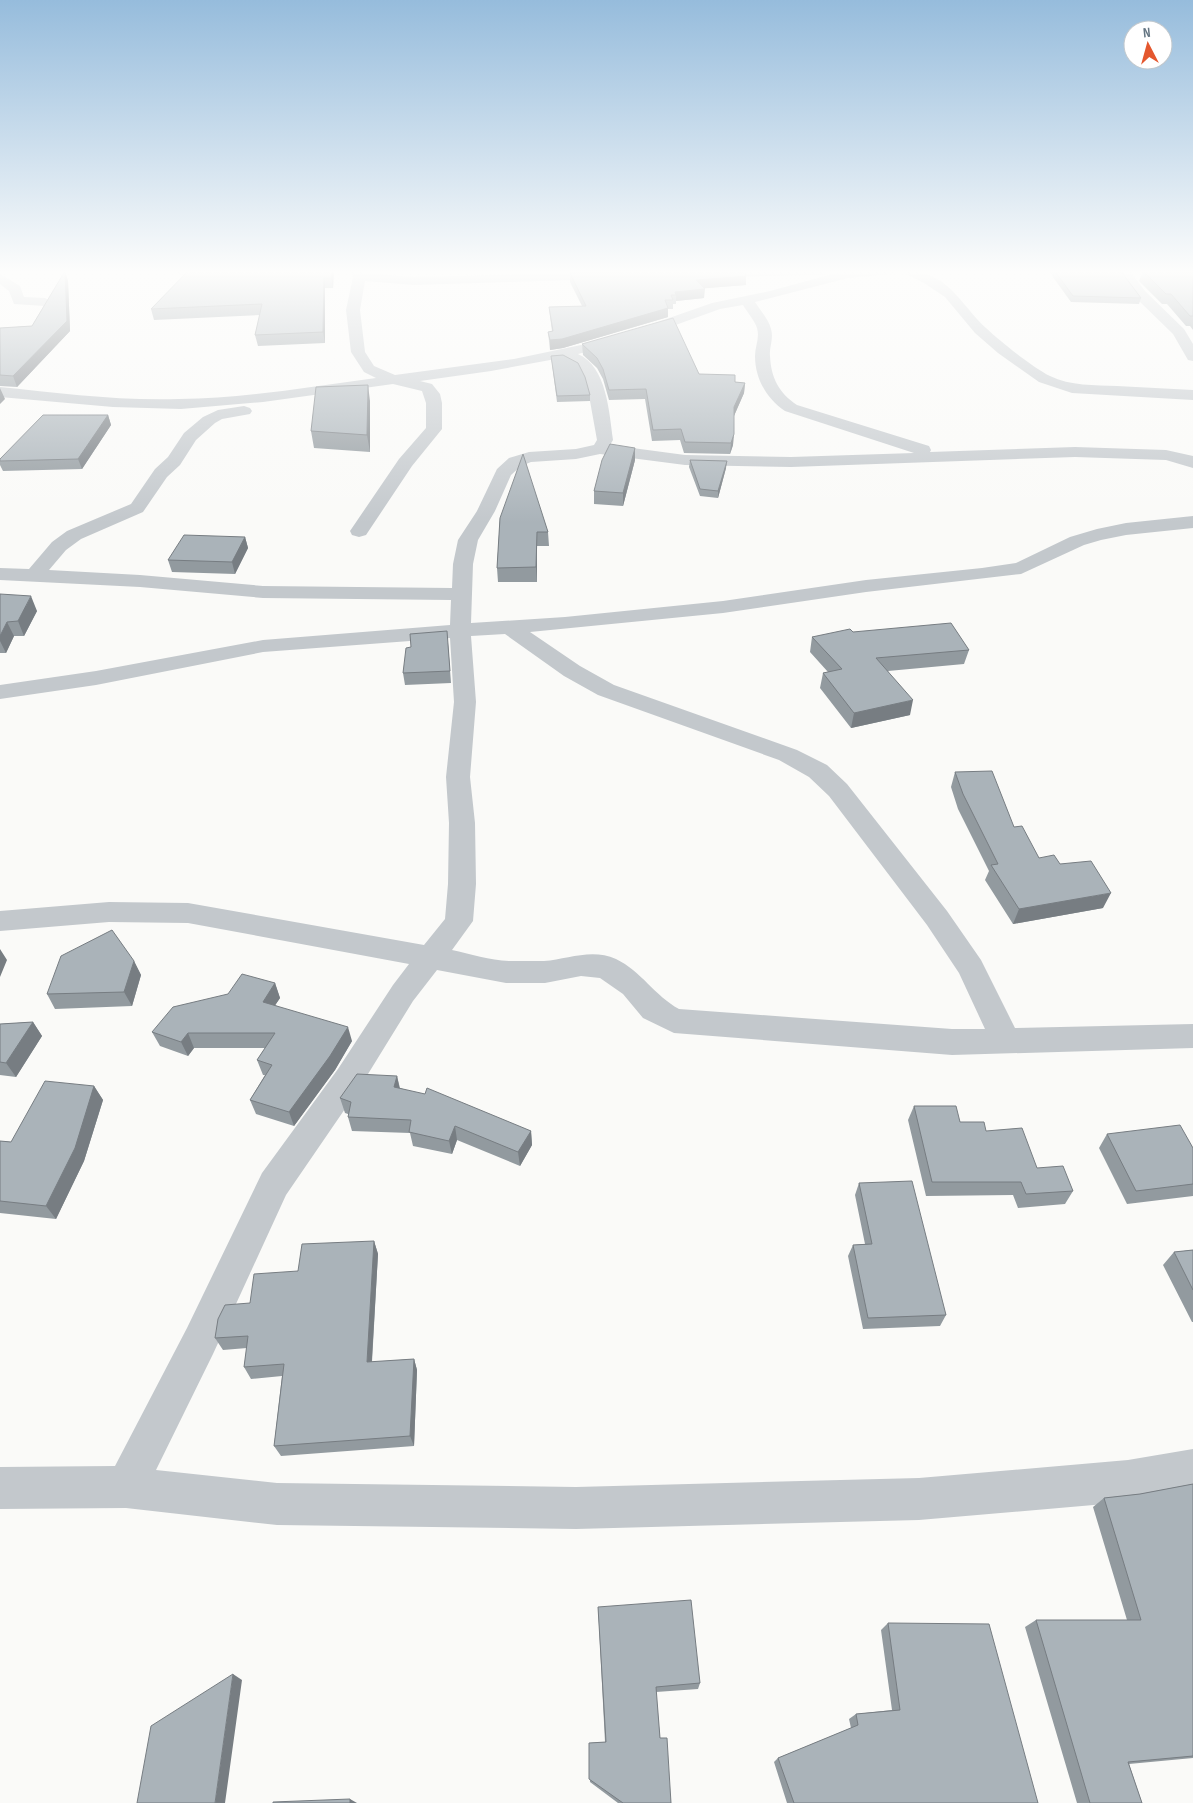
<svg xmlns="http://www.w3.org/2000/svg" width="1193" height="1803" font-family="'Sofia Sans Condensed',sans-serif">
  <style>
    .lines { fill: none; stroke-linecap: round; stroke-linejoin: round }
    .street { fill: #c3c8cc; fill-rule: evenodd }
    .wall { fill: #929a9f }
    .shaded-wall { fill: #777d82 }
    .building { fill: #aab3b9; stroke: #777d82 }
  </style>
  <rect width="100%" height="100%" fill="#fafaf8"/>
  <g class="lines">
    <path class="street" d="M167 270H234C226 278 175 278 167 270Z
      M350 270H363L364 273 414 277 612 272 613 275 607 279 414 285 365 281 360 310 365 352 374 366 395 375 514 359 581 345 586 346 588 349 586 352 578 354C607 367 609 412 613 440L610 445 685 455 791 457 914 453 785 411C767 399 755 379 755 356 755 346 760 338 757 328 755 321 747 312 743 305L720 309 645 336H635L633 333 635 330 712 303 770 291 847 270H897L891 274 848 278 755 302C760 310 769 320 771 329 774 339 769 347 770 356 771 378 779 393 797 405L929 446 931 450 930 452 1075 447 1166 450 1193 456V468L1166 460 1075 457 791 467 685 465 600 454 576 459 531 462 521 466 511 475 495 511 478 540 473 564 471 623 565 617 723 601 866 580 982 568 1016 563 1070 537 1097 529 1126 523 1193 516V528L1126 535 1101 540 1084 545 1021 574 866 592 723 613 530 632 580 666 614 685 797 750 827 765 847 784 947 911 981 960 1015 1028 1193 1024V1048L952 1055 674 1033 643 1018 623 994 600 978 581 976 545 983H506L437 970 413 1001 360 1087 286 1195 213 1354 156 1470 277 1483 576 1487 919 1478 1128 1460 1193 1449V1489L1128 1502 919 1520 576 1529 277 1525 126 1508 0 1509V1467L115 1466 187 1328 262 1173 338 1069 393 985 409 964 188 923 109 922 0 931V911L109 902 188 903 424 945 445 919 448 884 449 823 446 777 454 702 450 638 263 652 96 685 0 699V685L96 671 263 640 450 625 451 600 263 598 140 587 0 580V568L29 569 52 542 67 531 131 504 155 469 168 457 184 433 203 417 218 410 244 406 250 408 252 411 250 414 222 419 215 423 196 440 180 465 167 477 143 512 81 539 66 550 49 570 140 575 263 586 452 588 453 564 458 540 477 511 497 469 509 458 529 452 576 449 594 445 597 440 590 401 582 371 575 364 561 358 491 371 420 381 432 384 440 394 442 403V429L412 466 366 535 359 537 352 535 350 531 399 459 426 428V403L422 391 393 384 263 402 181 409 113 407 0 397V387C59 393 119 401 179 399 245 398 310 387 376 378L364 372 351 352 346 310 353 277ZM505 634 564 676 598 695 779 760 809 777 829 796 927 925 959 973 985 1029H952L679 1009C655 996 641 971 616 959 592 948 568 959 544 961 532 961 521 961 509 961 490 960 470 954 452 950L473 921 476 884 475 823 470 777 476 702 471 636Z
      M702 270H830V271L824 275 707 277 702 276 701 273Z
      M898 270C948 270 955 298 986 328 1001 342 1032 367 1050 376 1070 386 1095 385 1117 386 1142 387 1168 389 1193 390V400L1072 393 1039 382 998 353 975 333 945 297 924 283Z
      M1116 270H1129L1145 291 1184 329 1193 344V361L1188 360 1173 334 1135 297Z
      M0 274 20 286 24 297 45 298 52 302 45 306 14 304 9 291 0 284Z"/>
  </g>
  <path class="wall" d="M189 270H334L333 288H325V343L258 346 255 335 260 315 154 320 151 309Z
    M1051 270H1120L1141 298 1139 304 1071 302 1050 273Z
    M65 271 68 281 70 331 17 387 0 386V328L32 326Z
    M1143 271 1193 272V330L1190 326H1186L1167 304H1162L1139 281Z
    M570 273 746 276V285L704 288V298L676 301V304H673V309H668V317L563 348 550 350 548 332 552 331 550 316 549 307 582 306 570 282Z
    M582 344 699 374 735 382 745 383 744 393 734 416 733 445 730 454 684 453 680 440 652 441 645 399 609 400 603 379 597 368 583 355Z
    M551 356 590 395V401L557 402Z
    M370 401V452L314 448 311 431Z
    M108 415 111 425 82 469 3 471 0 465V459Z
    M635 448V460L623 506 594 504V491Z
    M690 460 726 468 718 498 700 496 689 467Z
    M500 518 548 532 549 546H537V582H498L497 568Z
    M245 537 248 548 235 574 172 572 168 560Z
    M0 594 37 611 24 636H14L6 653H0Z
    M853 632 969 650 964 664 888 671 910 715 851 728 820 688 823 673 828 672 810 652 812 637Z
    M448 643 451 683 405 685 403 673 411 647Z
    M955 772 1014 827 1039 858 1060 864 1103 908 1013 924 985 880 989 871 958 809 951 787Z
    M134 961 141 975 132 1006 55 1009 47 994Z
    M275 983 280 998 275 1005 352 1041 335 1070 294 1126 256 1114 250 1100 265 1075H263L257 1060 265 1048H194L188 1056 160 1046 152 1032Z
    M33 1022 42 1036 16 1077 0 1075V1024Z
    M397 1076 400 1088 531 1131 532 1145 520 1166 457 1140 452 1154 413 1146 410 1133 352 1131 348 1117V1114L345 1113 340 1098Z
    M94 1086 103 1100 84 1161 56 1219 0 1213V1141L11 1142Z
    M914 1106 986 1131 1037 1168 1073 1191 1065 1204 1018 1208 1013 1195 926 1196 908 1120Z
    M1107 1134 1193 1148V1196L1127 1204 1099 1148Z
    M859 1183 946 1315 940 1326 863 1329 848 1256 853 1245 865 1244 855 1195Z
    M374 1241 378 1254 372 1362 414 1359 417 1370 414 1446 281 1456 274 1446 282 1376 251 1379 244 1367 247 1348 223 1350 215 1338 250 1303 298 1271Z
    M1193 1250V1322H1192L1163 1265 1174 1252Z
    M1193 1484V1758L1129 1764 1142 1803H1077L1025 1627 1036 1620H1127L1093 1507 1104 1498 1140 1494Z
    M598 1607 700 1683 698 1689 656 1692 660 1738 671 1803H618L590 1782 589 1743 605 1742Z
    M888 1623 1038 1803H787L774 1762 778 1758 851 1728 849 1719 856 1714 892 1710 881 1630Z"/>
  <path class="shaded-wall" d="M332 270H334L333 288 331 278Z
    M65 271 68 281 70 331 17 387 13 376Z
    M746 276V285L696 289V280Z
    M324 278 325 288V343L323 332Z
    M705 289 704 298 676 301V295L675 292Z
    M668 308V317L563 348 550 350V340Z
    M745 383 744 393 733 418 734 407Z
    M368 385 370 401V452L367 435Z
    M0 388 5 399 0 404Z
    M108 415 111 425 82 469 78 459Z
    M734 434 733 445 730 454 731 443Z
    M635 448V460L623 506V493Z
    M727 461 726 468 718 498V491Z
    M537 532V582L536 567Z
    M245 537 248 548 235 574 232 562Z
    M31 596 37 611 24 636 18 621Z
    M7 622 14 636 6 653 0 641V636Z
    M913 700 910 715 851 728 854 713Z
    M1111 893 1103 908 1013 924 1019 909Z
    M0 949 7 960 0 977Z
    M134 961 141 975 132 1006 124 992Z
    M275 983 280 998 268 1016 263 1002Z
    M33 1022 42 1036 16 1077 6 1063Z
    M348 1027 352 1041 335 1070 294 1126 289 1112Z
    M188 1033 194 1048 188 1056 181 1042Z
    M397 1076 400 1091 394 1087Z
    M94 1086 103 1100 84 1161 56 1219 46 1206Z
    M455 1126 457 1140 452 1154 449 1141Z
    M531 1131 532 1145 520 1166 518 1152Z
    M374 1241 378 1254 371 1374 367 1362Z
    M414 1359 417 1370 414 1446 410 1436Z
    M233 1674 242 1680 225 1803H215Z
    M350 1799 357 1803H350Z"/>
  <path class="building" d="M189 270H332L331 278H324L323 332 255 335 262 304 151 309Z
    M686 270H745L746 276 696 280 705 289 675 292 676 295H671L673 300H665L668 308 562 339 550 340 548 332 553 331 549 307 586 306 570 273Z
    M1054 270H1120L1141 298 1073 296Z
    M65 271 67 321 13 376 0 375V328L32 326Z
    M1143 271 1193 272V316H1190L1171 294H1166Z
    M673 318 699 374 735 375V382L745 383 734 407V434L731 443 685 442 681 429 653 430 646 389 609 390 603 369 597 358 582 344Z
    M563 355 578 363 585 377 590 395 557 396 551 356Z
    M368 385 367 435 311 431 316 387Z
    M43 415H108L78 459 0 461V459Z
    M610 444 635 448 623 493 594 491 602 460Z
    M523 454 548 532H537L536 567 497 568 500 518Z
    M690 460 727 461 718 491 700 489Z
    M184 535 245 537 232 562 168 560Z
    M0 594 31 596 18 621 7 622 0 636Z
    M951 623 969 650 876 658 913 700 854 713 823 673 842 669 812 637 850 629 853 632Z
    M447 631 450 671 403 673 406 648 411 647 410 634Z
    M992 771 1014 827 1022 826 1039 858 1054 855 1060 864 1091 861 1111 893 1019 909 991 865 998 864 963 794 955 772Z
    M112 930 134 961 124 992 47 994 61 956Z
    M242 974 275 983 263 1002 348 1027 330 1056 289 1112 250 1100 272 1065 257 1060 275 1033H188L181 1042 152 1032 173 1007 228 994Z
    M33 1022 6 1063 0 1062V1024Z
    M357 1074 397 1076 394 1087 425 1094 427 1088 531 1131 518 1152 455 1126 449 1141 409 1132 411 1120 348 1117 351 1102 340 1098Z
    M45 1081 94 1086 75 1148 46 1206 0 1201V1141L11 1142Z
    M914 1106H956L960 1122H984L986 1131 1022 1128 1037 1168 1063 1166 1073 1191 1026 1194 1021 1182H932Z
    M1180 1125 1193 1148V1184L1136 1191 1107 1134Z
    M912 1181 946 1315 868 1318 853 1245 872 1244 859 1183Z
    M374 1241 367 1362 414 1359 410 1436 274 1446 284 1364 244 1367 248 1336 215 1338 218 1319 225 1305 250 1303 254 1274 298 1271 302 1244Z
    M1193 1250V1290L1174 1252Z
    M1193 1484V1756L1128 1762 1142 1803H1090L1036 1620H1141L1104 1498 1140 1494Z
    M691 1600 700 1683 656 1687 660 1738H667L671 1803H623L589 1779V1743L606 1742 598 1607Z
    M888 1623 989 1624 1038 1803H794L778 1758 858 1725 856 1714 900 1710Z
    M233 1674 215 1803H137L151 1726Z
    M350 1799V1803H273V1802Z"/>
  <linearGradient id="sky" x2="0" y2="1"><stop stop-color="#96bcdc"/><stop offset="0.52" stop-color="#fdfdfc"/><stop offset="1" stop-color="#fdfdfc" stop-opacity="0"/></linearGradient>
  <rect width="1193" height="523" fill="url(#sky)"/>
  <g transform="translate(1148 45) rotate(354)"><circle r="24" fill="#ffffff" stroke="#c1c8cd"/>
  <path d="M0-4L9 19L0 12L-9 19Z" fill="#e4572e"/>
  <text y="-8" font-size="14" font-weight="bold" text-anchor="middle" fill="#657683">N</text>
  </g>
</svg>
